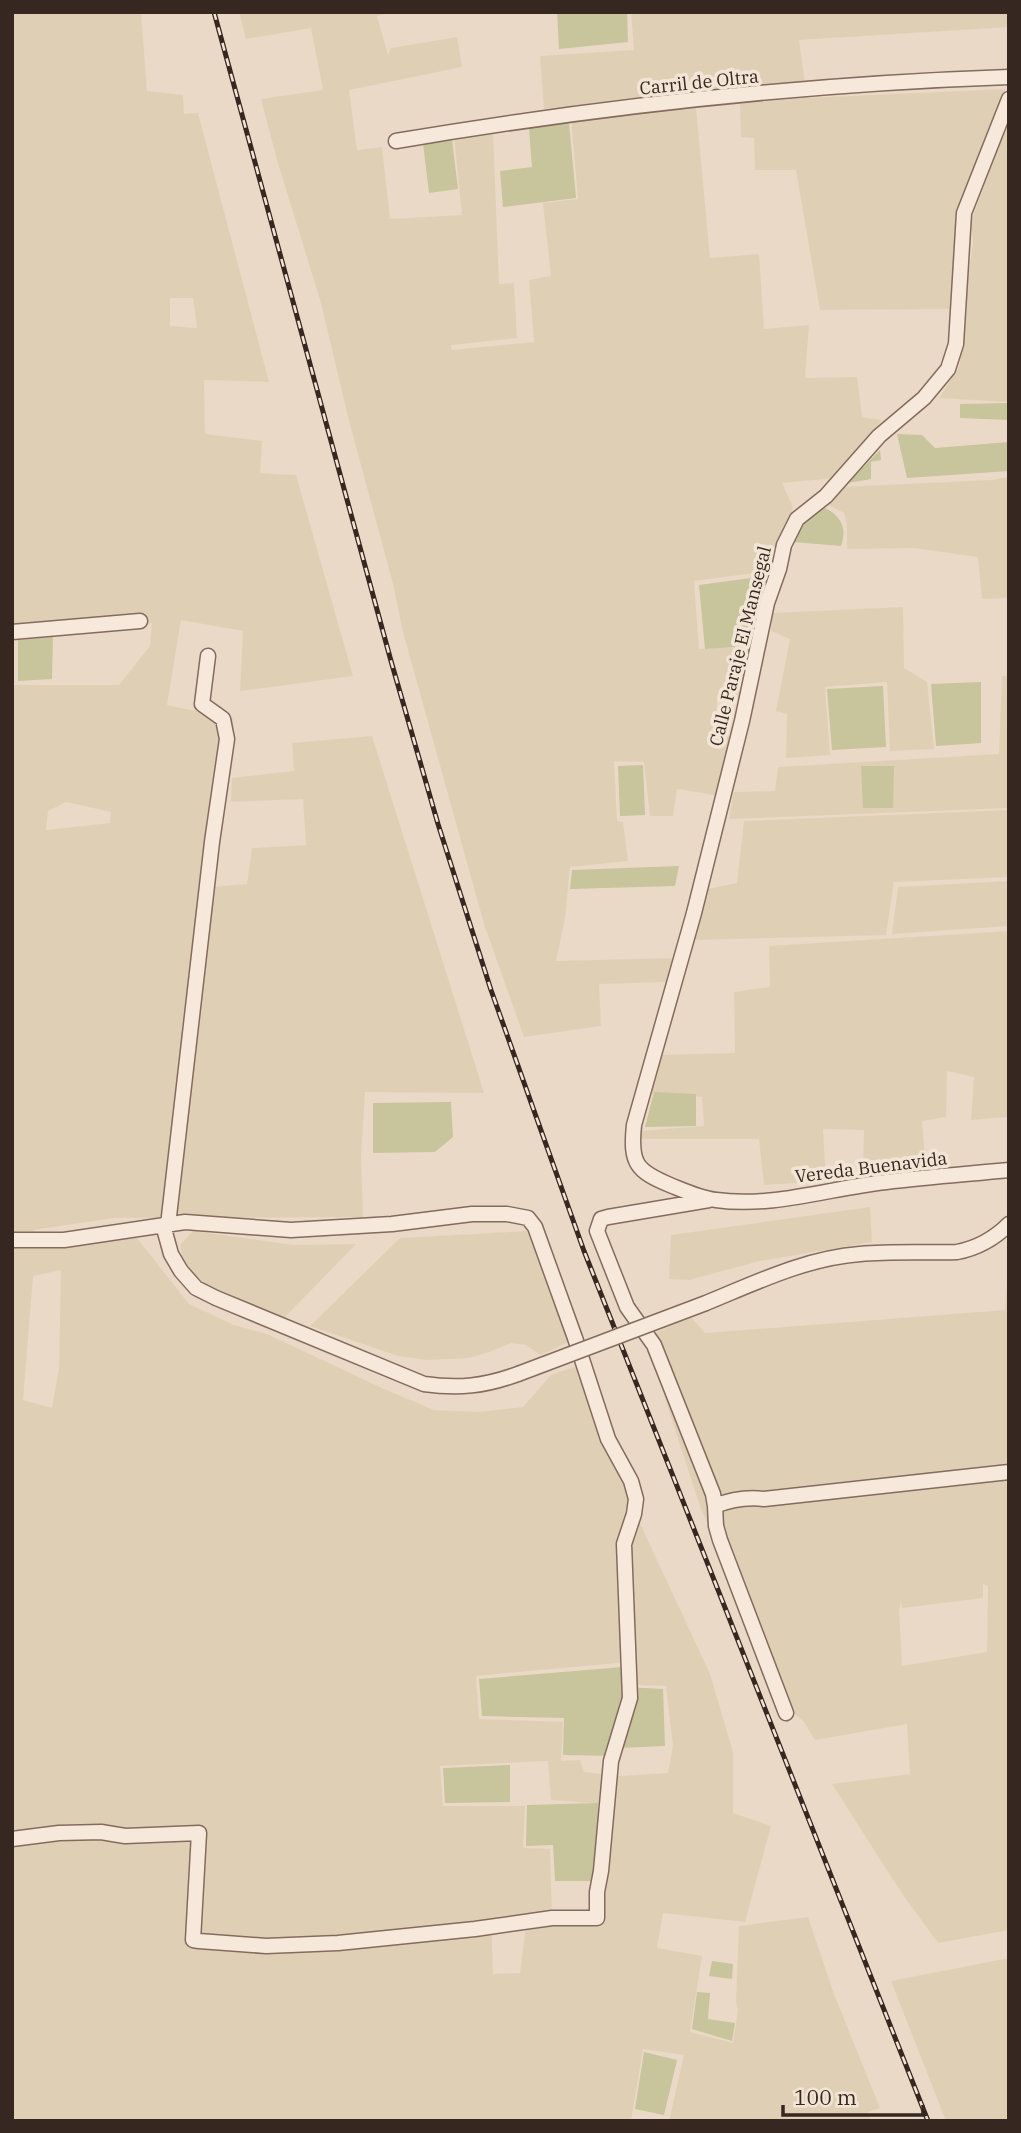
<svg xmlns="http://www.w3.org/2000/svg" width="1021" height="2133" font-family="'IBM Plex Serif',serif">
  <style>
    .farmland { fill: #dfd0b5; fill-rule: evenodd }
    .green { fill: #c8c49c }
    .lines { fill: none; stroke-linecap: round; stroke-linejoin: round }
    .minor-casing { stroke: #846b5e; stroke-width: 17 }
    .minor { stroke: #f6e8da; stroke-width: 14 }
    .rail-casing { stroke: #362720; stroke-width: 5 }
    .rail { stroke: #f2e5d6; stroke-width: 2.5; stroke-dasharray: 8; stroke-linecap: butt }
    .minor-bridge-casing { stroke: #846b5e; stroke-width: 17; stroke-linecap: butt }
    .minor-bridge { stroke: #f6e8da; stroke-width: 14 }
    .labels { text-anchor: middle; dominant-baseline: central; stroke-width: 7; stroke-linejoin: round; paint-order: stroke }
    .street-label { font-size: 18px; fill: #362720; stroke: #f2e5d6 }
  </style>
  <rect width="100%" height="100%" fill="#ead9c7"/>
  <path class="farmland" d="M12 12H141L147 91 183 95 184 114 198 113 269 382 204 380 205 434 262 441 260 473 296 475 353 676 240 691 243 631 181 620 167 705 233 719 234 737 212 887 247 884 252 848 306 845 303 799 231 802 232 778 294 771 292 743 372 736 484 1093 365 1092 361 1157 363 1217 114 1218 33 1230 63 1245 137 1238 189 1304 234 1325 267 1334 384 1389 434 1410 479 1412 523 1407 551 1375 577 1366 630 1502 710 1674 733 1752V1813L771 1826 745 1922 663 1913 657 1948 702 1956 690 2032 733 2043 738 2010 736 2001 739 1926 808 1917 834 1994 880 2108 868 2112 871 2121H669L684 2055 643 2049 631 2121H12V685H119L150 646 152 623 12 629ZM170 298H193L197 328 170 326ZM66 802 111 812 110 823 46 830 48 811ZM61 1270 59 1368 52 1408 23 1400 33 1276ZM627 1662 632 1685 666 1686 673 1746 668 1773 621 1776 584 1772 580 1760 561 1761 563 1722 479 1719 476 1676ZM548 1761 551 1800 606 1804 594 1916H552L550 1849 523 1848 525 1806H443L440 1766ZM491 1918H527L520 1973 493 1974Z
    M239 12H395L377 16 388 55 391 48 457 37 462 67 349 90 357 150 382 147 390 219 462 215 454 136 493 132 499 284 514 283 517 338 451 345 452 350 534 342 529 280 551 276 543 203 578 199 570 107 544 109 540 56 634 50 631 12H1009V27L799 40 807 98 1005 89 958 214 950 309 820 310 796 170H755L754 138 741 137 740 104 696 108 710 258 759 254 764 329 809 325 805 378 857 377 862 417 882 420 835 478 782 483 793 507 769 571 694 581 699 649 753 646 743 696 717 701 715 734 730 737 721 796 677 789 673 816H650L644 762 614 761 617 821 623 822 628 861 570 867 565 918 556 961 675 958 666 982 599 984 601 1026 524 1037 484 924 403 632 393 584 348 417 321 303 277 160 261 99 323 90 311 28 246 39Z
    M1009 119V402L939 398 959 367 966 322 967 286 973 243 971 221Z
    M1009 477V598L982 599 978 557 914 548 847 549V525L844 513 825 503 841 487 991 480Z
    M903 607 904 668 927 682 934 749 890 751 887 682 825 687 830 755 786 758 787 714 776 711 790 639 771 631 772 613Z
    M1002 676H1009V808L729 819 734 792 775 791 778 767 999 754Z
    M1009 810V877L894 882 886 935 693 940 707 889 737 883 744 821Z
    M1009 881V926L892 934 898 887Z
    M1009 931V1117L971 1120 974 1077 947 1071 946 1117 922 1121 926 1169 863 1175 864 1130 823 1129 826 1181 764 1185 759 1139H637L638 1131 704 1126 702 1097 648 1093 659 1055 735 1053 734 992 770 987 769 946Z
    M870 1207 872 1242 760 1261 689 1280 669 1279 671 1235Z
    M193 1231 294 1245 356 1244 285 1317 262 1313 202 1285 185 1267 182 1254 180 1245Z
    M527 1231 568 1342 541 1355 526 1345 511 1343 489 1352 469 1358 427 1360 398 1356 310 1326 400 1238Z
    M1009 1254V1930L938 1943 901 1892 832 1784 910 1774 907 1724 815 1740 804 1722 787 1707 774 1681 700 1506 648 1346V1336L691 1317 705 1333 1005 1310ZM983 1584 988 1586 987 1652 902 1666 899 1609 901 1602 902 1608 983 1598Z
    M1009 1958V2121H946L891 1981Z"/>
  <path class="green" d="M557 12H627L628 42 559 49Z
    M569 123 576 198 503 207 500 171 532 167 529 128Z
    M452 140 458 189 429 193 423 143Z
    M1009 403V420L960 418V404Z
    M897 434 922 435 935 448 1009 442V471L907 478Z
    M880 450 881 460 871 462V479L848 483Z
    M823 507C840 515 848 527 841 546L793 542 806 521Z
    M766 576 747 646 705 649 699 585Z
    M53 637 52 679 18 681V640Z
    M981 682V743L936 746 931 684Z
    M883 686 886 747 832 750 827 689Z
    M643 765 645 815 620 816 618 766Z
    M861 766H894L893 808H863Z
    M679 866 675 886 570 889 572 870Z
    M654 1092 696 1094V1126L645 1127Z
    M451 1102 453 1137 435 1152 373 1153V1103Z
    M623 1667 625 1687 663 1689 665 1746 619 1748V1756L563 1755 564 1718 482 1716 479 1679Z
    M510 1765V1802L445 1803 443 1768Z
    M598 1803 597 1874 595 1881H555L553 1845 526 1846 527 1805Z
    M712 1961 733 1964 732 1979 709 1976Z
    M697 1992 710 1993 708 2019 735 2023 732 2041 692 2029Z
    M644 2052 677 2060 664 2115 635 2109Z"/>
  <g class="lines">
    <g class="minor-casing">
      <path id="minor" d="M1009 99 964 213 956 344 948 369 924 398 879 436 826 496 797 519 784 545 779 569 767 603 742 721 694 913 634 1125C630 1163 636 1171 670 1185 685 1191 700 1198 716 1200 772 1208 830 1188 886 1182 927 1177 968 1174 1009 1170
        M396 141C597 107 804 84 1009 77
        M12 632 140 621
        M709 1200 608 1217 601 1219 597 1231 627 1307 654 1345 713 1494 715 1506
        M163 1225 171 1254 181 1271 196 1288 216 1298 424 1384C459 1389 485 1386 518 1374
        M168 1225 212 842 227 739 223 719 202 704 208 656
        M12 1240H64L185 1222 291 1230 392 1224 472 1214H507L528 1218 535 1227 575 1338 608 1439 631 1481 636 1499 634 1514 624 1544 630 1698 611 1761 601 1871 597 1892V1918H552L475 1929 338 1943 266 1946 199 1941 193 1940 199 1833 125 1836 101 1832 59 1833 12 1839
        M706 1303C755 1283 806 1258 860 1254 892 1251 925 1253 957 1252 978 1248 994 1239 1009 1224
        M786 1713 720 1540 716 1526 715 1506C730 1500 747 1497 764 1499L1009 1472"/>
    </g>
    <use href="#minor" class="minor"/>
    <g class="rail-casing">
      <path id="rail" d="M214 12 391 661 438 824 491 990 584 1251 928 2121"/>
    </g>
    <use href="#rail" class="rail"/>
    <g class="minor-bridge-casing">
      <path id="minor-bridge" d="M518 1374 706 1303"/>
    </g>
    <use href="#minor-bridge" class="minor-bridge"/>
  </g>
  <g class="labels">
    <g class="street-label">
      <text transform="translate(699 82) rotate(-6)">Carril de Oltra</text>
      <text transform="translate(740 646) rotate(-76)">Calle Paraje El Mansegal</text>
      <text transform="translate(871 1167) rotate(-7)">Vereda Buenavida</text>
    </g>
  </g>
  <rect width="1021" height="2133" fill="none" stroke="#362720" stroke-width="28"/>
  <path d="M783 2105v10h140v-10" fill="none" stroke="#362720" stroke-width="3.5"/>
  <text x="794" y="2105" font-size="21" fill="#362720" stroke="#f2e5d6" stroke-width="5" paint-order="stroke">100 m</text>
</svg>
